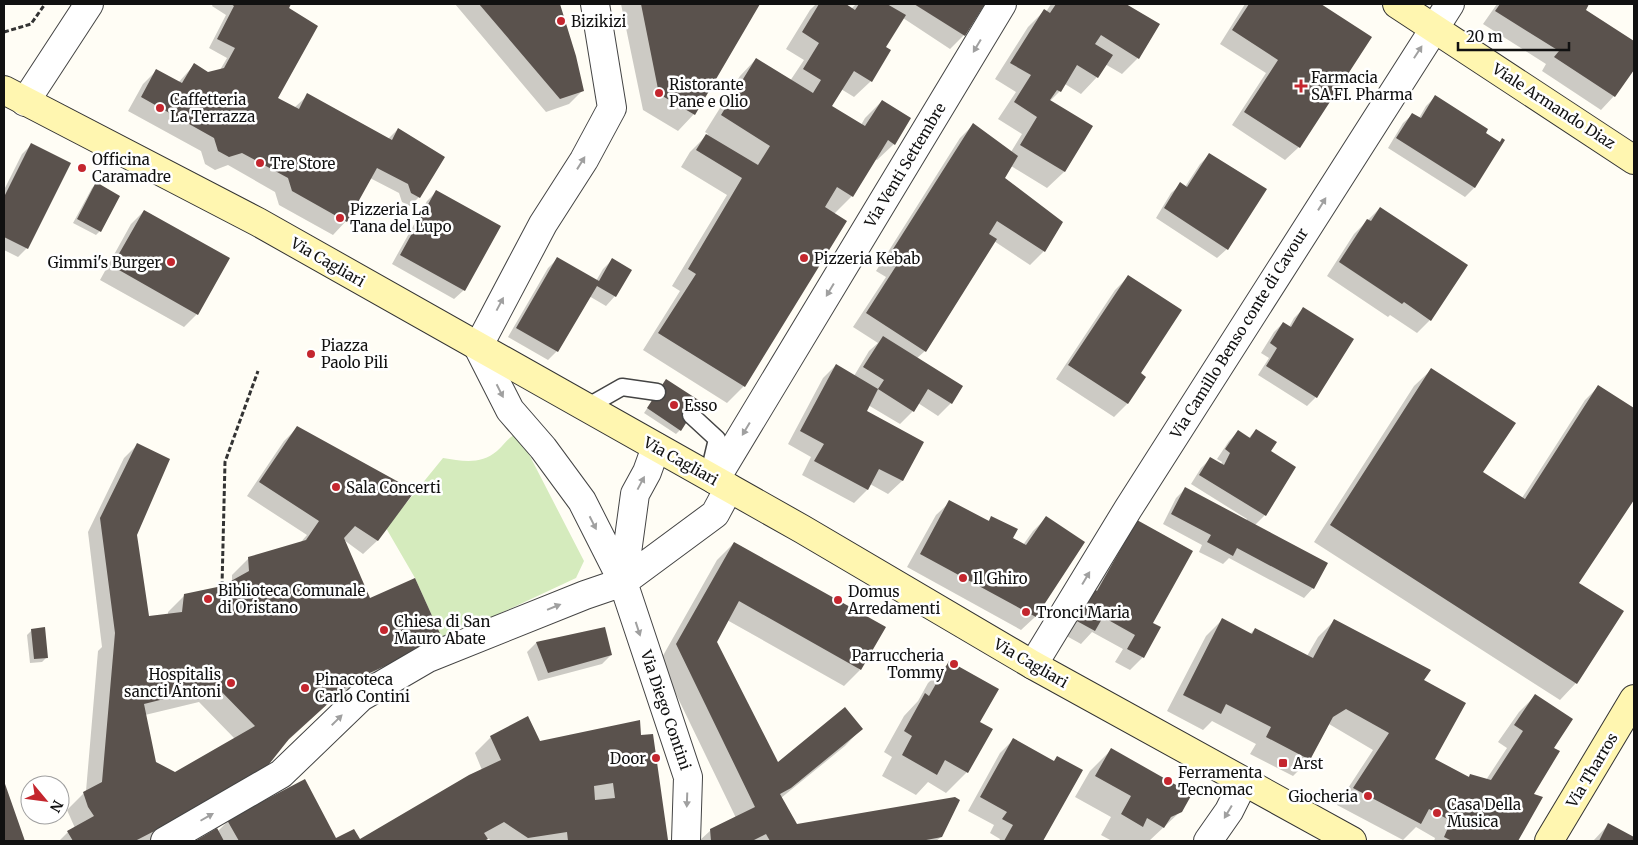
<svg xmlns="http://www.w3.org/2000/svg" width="1638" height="845" font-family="Merriweather,serif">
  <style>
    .green { fill: #d5ebbd }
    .shadow { fill: #0003; fill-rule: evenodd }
    .building { fill: #5a524d; fill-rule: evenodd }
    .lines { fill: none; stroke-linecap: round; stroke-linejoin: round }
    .lane-casing { stroke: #444; stroke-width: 19 }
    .street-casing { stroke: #444; stroke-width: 30 }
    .secondary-casing { stroke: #333; stroke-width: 30 }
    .path { stroke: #333; stroke-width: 3; stroke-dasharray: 5 2.5; stroke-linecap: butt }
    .lane { stroke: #fff; stroke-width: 16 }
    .street { stroke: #fff; stroke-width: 28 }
    .secondary { stroke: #fff6b0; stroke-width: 28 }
    .oneway { fill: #a0a0a0 }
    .poi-dot { fill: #c4262e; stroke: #fff; stroke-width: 2 }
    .labels { text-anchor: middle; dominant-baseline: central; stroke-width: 5; stroke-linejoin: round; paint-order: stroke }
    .poi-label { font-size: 15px; fill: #111; stroke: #fff; text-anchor: start }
    .street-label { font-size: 15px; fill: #111; stroke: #fff }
  </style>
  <rect width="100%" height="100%" fill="#fffdf5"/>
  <path class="green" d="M518 433 584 561 576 578 443 640 415 578 386 528 443 458C462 461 481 465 497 451 505 444 508 437 518 433Z"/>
  <path class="shadow" d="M213 4H290L287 8 276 98 294 108 308 95 388 139 398 129 419 197 410 206 402 202 399 193 370 178 346 221 333 235 279 205 275 192 228 165 215 170 205 164 201 151 128 111 143 84 156 71 178 83 194 65 208 73 220 70 227 58 209 48 226 15 212 6Z
    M455 4H558L574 57 582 91 569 104 546 112Z
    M621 4H758L694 114 678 131 643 110Z
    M816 4H843L851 9 856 4H984L964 35 950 49 903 18 884 47 871 81 854 97 841 89 831 106 861 125 865 118 882 101 894 144 877 160 875 159 852 196 834 214 744 386 727 403 643 350 680 291 672 286 727 195 681 167 690 152 708 134 705 132 740 76 756 59 790 81 804 60 786 49 810 10Z
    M1051 4H1124L1158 25 1138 58 1122 74 1105 64 1097 77 1081 94 1065 84 1060 91 1050 101 1091 127 1064 172 1047 188 1011 166 1003 178 1062 223 1044 251 1030 265 994 241 925 351 916 359 951 403 938 416 918 403 913 411 900 424 868 405 865 411 922 442 902 481 888 494 870 484 867 490 854 503 802 475 811 457 788 444 823 378 836 365 854 376 869 351 878 343 853 327 886 277 876 271 960 138 973 125 1011 152 1022 134 998 119 1016 92 995 79 1028 27 1044 11 1046 12Z
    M1245 4H1318L1370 38 1299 147 1285 160 1232 125 1266 73 1220 44Z
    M1497 4H1588L1584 10 1634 42V67L1614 96 1601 110 1542 71 1546 64 1483 24Z
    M1435 97 1484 133 1499 143 1502 139 1504 141 1474 188 1465 197 1388 148 1403 123 1413 114 1419 118 1426 106Z
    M31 145 27 248 18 257 4 250V190L22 154Z
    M1209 155 1227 249 1217 258 1156 218 1171 193 1181 184 1185 187 1200 164Z
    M96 184 100 231 96 235 73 223 92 188Z
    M436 192 464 290 454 299 392 264 427 201Z
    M1380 208 1430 320 1417 333 1390 315 1388 317 1327 276 1354 234Z
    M144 211 197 314 184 327 100 280 131 224Z
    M557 259 596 281 603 269 612 260 615 296 606 306 589 296 557 351 548 360 508 337 548 268Z
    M1128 277 1139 374 1127 404 1114 417 1056 379 1115 290Z
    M1304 308 1316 397 1307 406 1258 375 1269 358 1261 353 1274 332 1283 323 1289 327 1294 318Z
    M1431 370 1482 473 1522 498 1585 400 1598 387 1634 410V496L1577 583 1576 683 1560 700 1314 542 1414 386Z
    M666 381 680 430 676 434 644 413Z
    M297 428 413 492 377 541 363 554 344 540 370 600 425 656 336 696 283 745 181 824 148 841H59L68 832 75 828 67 810 86 791 98 651 102 647 88 532 124 458 137 445 136 535 148 619 168 615V612L185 595 223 587 232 582V575L249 558 300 543 307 535 247 496 284 441ZM199 702 235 739 175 774 155 763 145 715Z
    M1256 430 1269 451 1295 467 1265 515 1254 526 1313 588 1304 598 1229 558 1223 564 1199 552 1202 545 1163 524 1176 498 1185 489 1246 521 1247 519 1191 484 1201 468 1211 458 1221 465 1222 462 1217 459 1229 441 1238 432 1248 439Z
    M950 502 987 522 992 517 1011 539 1023 545 1033 531 1046 518 1084 542 1035 617 1021 630 907 567 936 515Z
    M1137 522 1143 657 1130 670 1115 662 1123 649 1092 632 1081 644 1063 634 1124 535Z
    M734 543 860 670 844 686 727 620 715 642 778 764 861 729 845 746 781 798 796 825 941 837 936 841H699L711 830 736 818 660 661 717 560Z
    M1222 620 1250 634 1255 629 1307 656 1318 637 1334 621 1422 680 1433 760 1468 777 1471 775 1486 780 1507 748 1498 742 1519 712 1535 696 1553 748 1532 794 1541 798 1517 841H1434L1435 838 1416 827 1403 840 1337 805 1373 750 1329 724 1309 760 1293 776 1250 754 1256 744 1212 721 1203 730 1167 711 1206 636Z
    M604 628 611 655 602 664 538 681 527 652 536 643Z
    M32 630 47 657 42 662 30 663 27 635Z
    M949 663 978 722 967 772 946 793 928 782 916 795 882 776 892 757 884 752 904 716 918 701 928 683Z
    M640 736 667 840 665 841H492L487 838 484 841H197L216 830 217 832 228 821 336 840 359 841 482 770 475 753 491 737 539 742Z
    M1013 740 1053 762 1081 771 1042 841H999L1000 839 990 833 994 825 968 811 1000 753Z
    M1111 750 1181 811 1149 841H1131L1128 840 1126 841H1112L1101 835 1111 817 1075 797 1090 771Z
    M4 784 24 841H4Z
    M1608 825 1634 839V841H1593Z"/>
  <path class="building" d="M231 4H291L289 8 318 26 278 98 299 109 307 93 392 140 398 128 445 157 420 198 411 193 408 184 377 168 347 222 292 191 288 178 242 153 229 157 218 151 214 138 141 97 156 69 182 83 194 63 208 72 224 68 235 48 217 39 234 6Z
    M479 4H560L576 56 584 91 560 99Z
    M641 4H760L695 115 659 94Z
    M819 4H846L855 10 859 4H887L906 15 886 47 891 50 872 82 854 71 832 106 865 126 882 100 911 118 895 145 888 140 853 197 837 187 825 207 847 221 745 387 658 333 696 274 688 269 742 178 696 150 706 134 758 165 770 146 721 115 756 58 813 93 821 80 803 69 819 43 802 32Z
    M914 4H985L965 36Z
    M1056 4H1126L1160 24 1139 59 1101 35 1095 44 1113 55 1098 78 1077 65 1061 92 1057 90 1050 100 1093 126 1065 172 1020 145 1037 117 1014 102 1031 75 1010 63 1044 9 1050 13Z
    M1249 4H1321L1372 37 1300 148 1244 112 1278 60 1232 30Z
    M1500 4H1589L1586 10 1634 41V70L1615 97 1554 57 1559 51 1495 11Z
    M1435 95 1488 129 1486 133 1500 142 1502 138 1505 140 1475 188 1396 138 1412 113 1421 118Z
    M973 123 1018 156 1005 178 1063 222 1045 252 997 221 989 234 997 239 926 352 866 313 898 263 888 257Z
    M31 143 71 163 28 249 4 237V197Z
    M1209 153 1267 189 1228 250 1164 208 1180 182 1187 187Z
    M96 182 120 196 101 232 77 219Z
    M436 190 501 226 465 291 400 255Z
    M1380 207 1468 265 1431 321 1404 302 1402 304 1339 262 1367 219 1371 221Z
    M144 210 230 258 198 315 112 266Z
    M557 257 599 281 612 258 632 270 616 297 597 286 558 352 516 328Z
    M1128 275 1182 310 1141 373 1146 377 1128 404 1068 365Z
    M1303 307 1354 339 1317 398 1266 366 1277 348 1270 343 1283 322 1291 327Z
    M883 336 963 386 952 404 928 389 914 412 878 389 867 411 924 442 903 481 879 469 868 490 814 461 824 444 800 431 836 364 878 389 884 380 863 367Z
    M1431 368 1516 423 1483 472 1525 499 1598 385 1634 408V500L1579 583 1624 611 1577 684 1330 525Z
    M666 379 700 401 681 431 647 408Z
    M297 426 415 491 378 541 355 526 344 538 370 598 415 578 443 640 354 680 289 739 266 768 199 808 135 841H73L67 831 94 816 88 807 83 792 102 782 115 633 100 518 137 443 170 459 137 535 149 616 182 612 184 594 222 586 249 571 248 557 306 540 319 521 259 482ZM216 686 255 726 175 772 156 762 144 704Z
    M1256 429 1277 442 1271 451 1296 467 1266 516 1199 475 1210 457 1224 465 1230 453 1225 449 1238 430 1250 438Z
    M1185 487 1328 563 1314 589 1237 548 1233 556 1207 542 1211 535 1171 514Z
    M949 500 989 521 991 516 1018 529 1013 538 1026 545 1046 516 1085 542 1036 617 920 554Z
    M1137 520 1193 551 1153 623 1161 627 1144 658 1127 649 1135 635 1103 617 1095 631 1075 620 1093 588 1097 591Z
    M734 542 886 627 861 670 739 601 717 642 778 762 845 707 863 729 791 788 780 794 797 824 955 797 960 800 942 837 921 841H770L766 834 752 841H711L710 829 755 807 676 644Z
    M1222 618 1252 634 1255 628 1313 658 1334 619 1431 670 1424 680 1466 703 1435 759 1469 777 1470 774 1491 780 1523 731 1514 725 1535 694 1573 719 1554 748 1560 751 1534 794 1543 797 1518 841H1452L1444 837 1451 821 1429 809 1421 824 1353 788 1389 733 1346 709 1333 717 1310 760 1266 737 1271 727 1226 704 1221 714 1183 695Z
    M45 627 48 658 34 659 31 629Z
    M605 627 612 655 548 673 536 642Z
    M949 661 999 689 980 722 993 729 968 773 945 760 937 775 902 755 912 736 904 731 925 693 929 696Z
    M528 716 540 741 640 720 641 735 653 734 668 840 568 841 567 832 528 838 504 822 484 833 488 839 484 841H239L227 820 305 779 336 838 354 829 360 839 469 775 501 760 490 736ZM613 783 615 798 595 800 594 786Z
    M1013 738 1054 761 1057 756 1083 770 1043 841H1004L1013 825 1002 819 1007 812 980 797Z
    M1111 748 1192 794 1182 812 1171 817 1164 828 1147 818 1143 827 1121 814 1131 796 1095 776Z
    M4 781 25 841H4Z
    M1608 823 1634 837V841H1599Z
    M217 828 224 841H195Z"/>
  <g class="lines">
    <g class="lane-casing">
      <path id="lane" d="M585 408 622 387 657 392
        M691 415 717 439 708 477"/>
    </g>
    <g class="street-casing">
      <path id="street" d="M595 4 612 108 584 160 543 224 478 347 510 410 543 448 582 501 623 582 688 777 686 841
        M25 102 89 4
        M715 480 1002 4
        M623 582 635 494 647 472 656 447
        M1033 665 1128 509 1450 4
        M165 841 281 774 361 697 428 658 585 595 623 582 715 514 729 488
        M1208 841 1229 811 1244 781"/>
    </g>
    <g class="secondary-casing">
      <path id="secondary" d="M1397 4 1634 160
        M4 90 258 222 802 529 1033 665 1352 841
        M1549 841 1634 699"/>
    </g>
    <path class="path" d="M4 32 31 24 45 4
      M222 586 225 462 258 371"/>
    <use href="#lane" class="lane"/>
    <use href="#street" class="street"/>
    <use href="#secondary" class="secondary"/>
  </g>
  <defs><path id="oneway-solid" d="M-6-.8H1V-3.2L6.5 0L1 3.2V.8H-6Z" transform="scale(1.25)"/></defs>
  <g class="oneway">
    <use href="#oneway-solid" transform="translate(977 46) rotate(121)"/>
    <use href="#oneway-solid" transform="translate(1418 52) rotate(-57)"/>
    <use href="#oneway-solid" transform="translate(581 163) rotate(-58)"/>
    <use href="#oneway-solid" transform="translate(1322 204) rotate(-58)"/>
    <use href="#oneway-solid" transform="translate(830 290) rotate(121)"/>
    <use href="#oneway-solid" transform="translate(500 304) rotate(-62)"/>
    <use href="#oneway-solid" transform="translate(500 391) rotate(63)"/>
    <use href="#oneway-solid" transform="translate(746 429) rotate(121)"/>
    <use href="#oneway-solid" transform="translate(641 483) rotate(-62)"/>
    <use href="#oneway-solid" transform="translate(593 523) rotate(63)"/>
    <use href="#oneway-solid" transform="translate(1086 578) rotate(-59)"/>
    <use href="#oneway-solid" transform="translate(554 607) rotate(-22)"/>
    <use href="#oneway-solid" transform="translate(638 629) rotate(72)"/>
    <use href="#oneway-solid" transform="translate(337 720) rotate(-45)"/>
    <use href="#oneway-solid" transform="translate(687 800) rotate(92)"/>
    <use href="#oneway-solid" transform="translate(1228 812) rotate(121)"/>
    <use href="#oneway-solid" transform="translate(207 817) rotate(-30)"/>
  </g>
  <g class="poi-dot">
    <circle cx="561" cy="21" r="5"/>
    <path d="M1298.5 78.5h5v5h5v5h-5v5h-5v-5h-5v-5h5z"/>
    <circle cx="659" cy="93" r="5"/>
    <circle cx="160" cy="108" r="5"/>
    <circle cx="260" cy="163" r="5"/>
    <circle cx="82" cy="168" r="5"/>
    <circle cx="340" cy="218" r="5"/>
    <circle cx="804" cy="258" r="5"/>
    <circle cx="171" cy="262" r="5"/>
    <circle cx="311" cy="354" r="5"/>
    <circle cx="674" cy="405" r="5"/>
    <circle cx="336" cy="487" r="5"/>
    <circle cx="963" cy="578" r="5"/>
    <circle cx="208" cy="599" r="5"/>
    <circle cx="838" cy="600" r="5"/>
    <circle cx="1026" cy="612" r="5"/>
    <circle cx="384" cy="630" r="5"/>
    <circle cx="954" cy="664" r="5"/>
    <circle cx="231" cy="683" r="5"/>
    <circle cx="305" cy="688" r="5"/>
    <circle cx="656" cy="758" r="5"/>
    <rect x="1278" y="758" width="10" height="10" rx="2.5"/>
    <circle cx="1168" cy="781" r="5"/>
    <circle cx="1368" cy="796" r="5"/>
    <circle cx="1437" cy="813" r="5"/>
  </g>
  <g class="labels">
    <g class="poi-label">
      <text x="571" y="21">Bizikizi</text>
      <text x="1311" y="77">Farmacia<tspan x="1311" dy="17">SA.FI. Pharma</tspan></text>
      <text x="669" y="84">Ristorante<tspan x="669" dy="17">Pane e Olio</tspan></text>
      <text x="170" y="99">Caffetteria<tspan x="170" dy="17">La Terrazza</tspan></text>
      <text x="92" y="159">Officina<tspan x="92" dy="17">Caramadre</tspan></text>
      <text x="270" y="163">Tre Store</text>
      <text x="350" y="209">Pizzeria La<tspan x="350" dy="17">Tana del Lupo</tspan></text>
      <text x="814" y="258">Pizzeria Kebab</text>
      <text x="161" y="262" text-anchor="end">Gimmi's Burger</text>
      <text x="321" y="345">Piazza<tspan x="321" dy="17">Paolo Pili</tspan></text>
      <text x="684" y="405">Esso</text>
      <text x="346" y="487">Sala Concerti</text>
      <text x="973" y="578">Il Ghiro</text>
      <text x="218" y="590">Biblioteca Comunale<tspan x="218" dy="17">di Oristano</tspan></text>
      <text x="848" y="591">Domus<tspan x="848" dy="17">Arredamenti</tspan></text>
      <text x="1036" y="612">Tronci Maria</text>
      <text x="394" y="621">Chiesa di San<tspan x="394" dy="17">Mauro Abate</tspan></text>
      <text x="944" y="655" text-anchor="end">Parruccheria<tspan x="944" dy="17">Tommy</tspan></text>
      <text x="221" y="674" text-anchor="end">Hospitalis<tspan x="221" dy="17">sancti Antoni</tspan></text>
      <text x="315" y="679">Pinacoteca<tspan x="315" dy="17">Carlo Contini</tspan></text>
      <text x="646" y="758" text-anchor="end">Door</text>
      <text x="1293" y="763">Arst</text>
      <text x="1178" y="772">Ferramenta<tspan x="1178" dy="17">Tecnomac</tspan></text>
      <text x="1358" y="796" text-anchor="end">Giocheria</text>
      <text x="1447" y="804">Casa Della<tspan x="1447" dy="17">Musica</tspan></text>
    </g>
    <g class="street-label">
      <text transform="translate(1554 106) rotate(33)">Viale Armando Diaz</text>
      <text transform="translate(905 165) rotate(-59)">Via Venti Settembre</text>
      <text transform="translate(328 262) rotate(30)">Via Cagliari</text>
      <text transform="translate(1239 333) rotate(-58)">Via Camillo Benso conte di Cavour</text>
      <text transform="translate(681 461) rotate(29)">Via Cagliari</text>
      <text transform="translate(1031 663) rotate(30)">Via Cagliari</text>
      <text transform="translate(666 710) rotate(71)">Via Diego Contini</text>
      <text transform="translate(1592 770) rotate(-59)">Via Tharros</text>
    </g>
  </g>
  <rect width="1638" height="845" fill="none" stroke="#111111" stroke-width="10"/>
  <g transform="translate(45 800) rotate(119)"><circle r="24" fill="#ffffff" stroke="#a0a0a0"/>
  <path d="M0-4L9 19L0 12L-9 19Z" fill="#c4262e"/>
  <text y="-8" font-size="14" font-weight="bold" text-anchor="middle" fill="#111111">N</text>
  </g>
  <path d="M1458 42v8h111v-8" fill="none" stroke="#111111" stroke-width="2.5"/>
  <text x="1466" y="42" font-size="15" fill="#111111" stroke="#ffffff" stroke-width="4" paint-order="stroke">20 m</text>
</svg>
